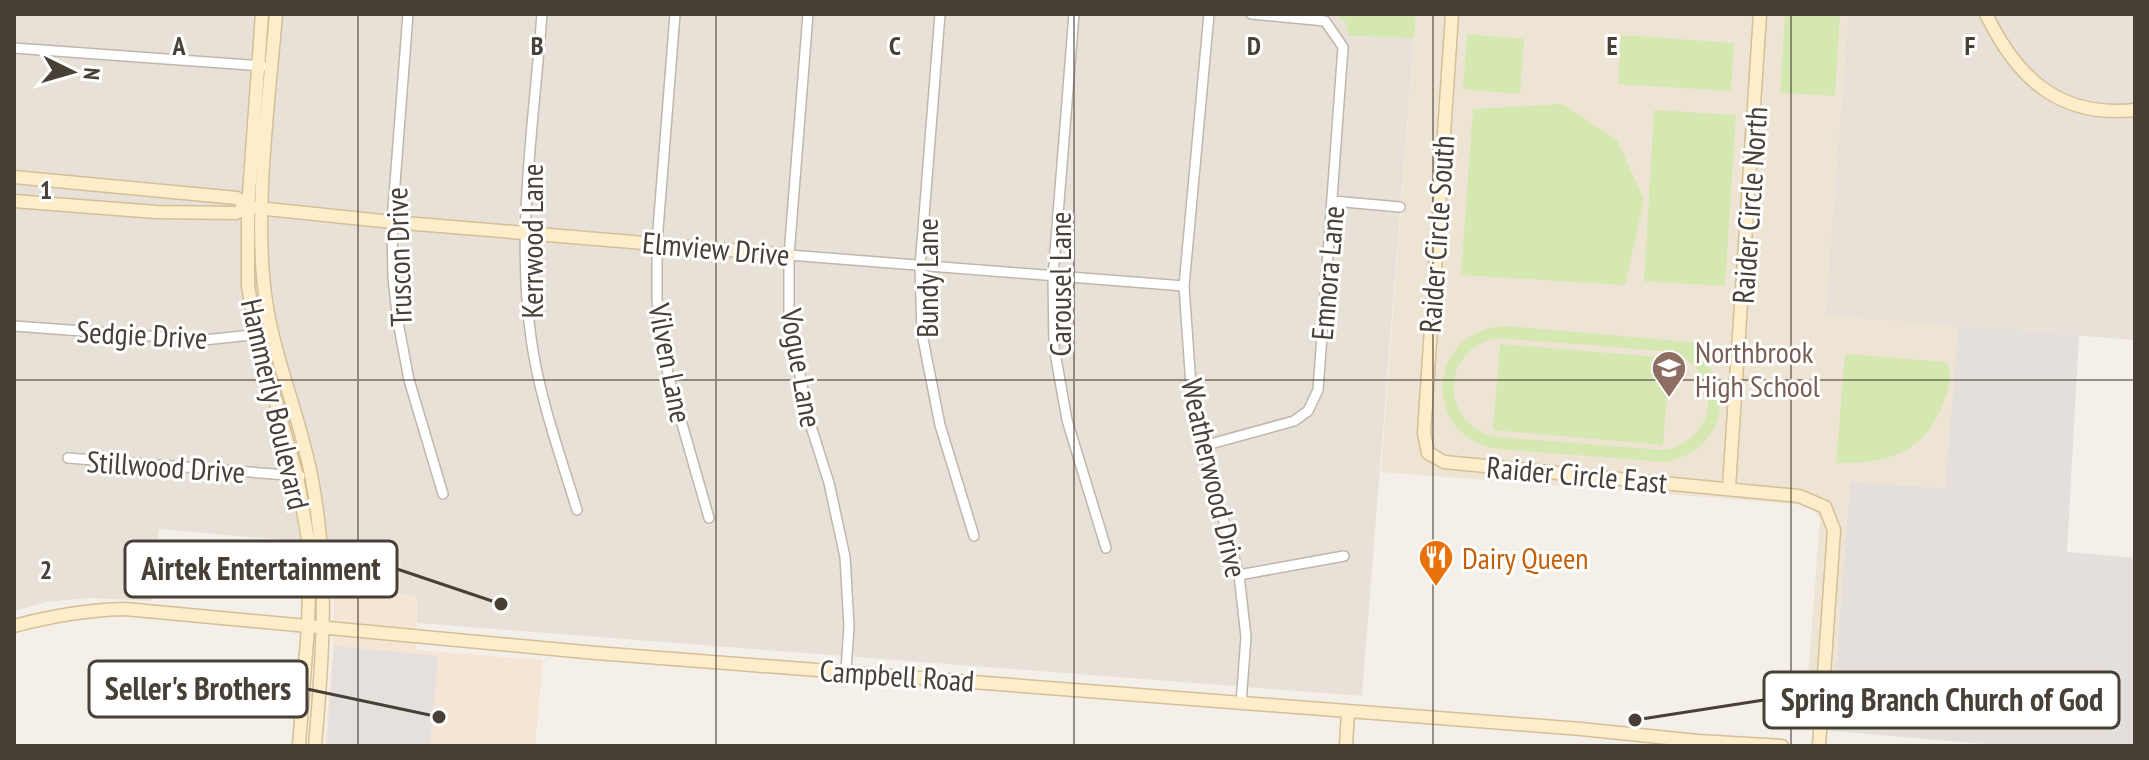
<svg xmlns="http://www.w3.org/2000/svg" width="2149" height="760" font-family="'PT Sans Narrow',sans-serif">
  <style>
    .residential { fill: #e8e1d7 }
    .commercial { fill: #f6e5d5 }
    .industrial { fill: #e4dfda }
    .education { fill: #ede4d3 }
    .green { fill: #d5e8b2; fill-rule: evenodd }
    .parking { fill: #e3e0dd }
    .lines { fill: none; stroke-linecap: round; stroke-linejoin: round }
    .street-casing { stroke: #c0b7ab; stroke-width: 12 }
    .secondary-casing { stroke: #d4bf99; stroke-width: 15 }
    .street { stroke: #fff; stroke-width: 9 }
    .secondary { stroke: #feedc9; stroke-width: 12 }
    .grid { fill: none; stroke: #484037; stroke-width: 2; stroke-opacity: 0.55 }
    .labels { text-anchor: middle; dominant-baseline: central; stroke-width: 6; stroke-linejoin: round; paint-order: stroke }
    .street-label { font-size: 30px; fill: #484037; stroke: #fff }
    .education-label { font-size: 30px; fill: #785e54; stroke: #fff; text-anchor: start }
    .food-label { font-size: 30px; fill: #c56008; stroke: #fff; text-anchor: start }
    .grid-label { font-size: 26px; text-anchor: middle; font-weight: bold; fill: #484037; stroke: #fff; stroke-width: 6; stroke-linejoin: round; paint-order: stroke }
    .leader { fill: none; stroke: #484037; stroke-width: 3 }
    .callout-dot { fill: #484037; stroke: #fff; stroke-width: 3 }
    .callout { fill: #fff; stroke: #484037; stroke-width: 3 }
    .callout-label { font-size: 32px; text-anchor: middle; font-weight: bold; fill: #484037 }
  </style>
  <rect width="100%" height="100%" fill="#f4f0e9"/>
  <path class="residential" d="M14 14H1336L1346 23 1350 36 1414 38 1362 696 417 623V597L399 594 401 563 334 558 332 544 159 529 152 601 91 598 46 602 14 611Z
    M1848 14H2135V340L1825 316Z"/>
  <path class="commercial" d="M334 559 401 563 399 594 417 597 416 650 543 660 535 746H325L333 644Z"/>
  <path class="industrial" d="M1958 326 2079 335 2067 552 2135 558V746H2008L1831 731 1850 481 1945 488Z"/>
  <path class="education" d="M1416 14H1848L1825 315 1958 326 1945 488 1850 481 1831 731 1804 729 1820 519 1808 505 1381 472Z"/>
  <path class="green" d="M1336 14H1416L1414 38 1349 36 1346 23Z
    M1785 14H1840L1835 96 1780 93Z
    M1467 34 1524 39 1520 94 1463 89Z
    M1621 35 1734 43 1731 91 1618 84Z
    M1562 104 1617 140 1644 200 1625 285 1461 275 1473 109Z
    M1654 110 1736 115 1725 286 1644 281Z
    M1508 326 1712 344 1711 355H1700C1738 396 1720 453 1664 462L1497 449C1418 435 1428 326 1508 326ZM1499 338 1664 351C1724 361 1723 441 1663 450L1499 437C1438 427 1439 347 1499 338Z
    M1500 344 1670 358 1663 445 1493 430Z
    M1845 354 1946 362C1953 374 1950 386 1945 398 1927 452 1890 464 1836 463Z"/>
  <path class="parking" d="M334 646 438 656 430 746H327Z"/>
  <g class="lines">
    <g class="street-casing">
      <path id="street" d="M408 14 392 222 393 278 398 322 409 380 443 494
        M542 14C534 121 516 232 531 338 539 397 560 454 577 510
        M675 14 657 242V300L668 375 709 518
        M808 14 789 255V320L809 420 829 483 845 557 849 626 846 670
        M940 14 920 267 922 334 940 425 974 536
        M1074 14 1053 277 1054 347 1067 420 1106 548
        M1209 14 1184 286 1191 386 1203 446 1239 575 1246 637 1241 703
        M14 48 262 66
        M1333 201 1400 207
        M789 255 1184 286
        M14 326 204 340 270 333
        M1203 446 1294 421 1308 411 1318 390 1343 47 1325 21 1251 14
        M68 458 300 476
        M1239 575 1344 556"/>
    </g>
    <g class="secondary-casing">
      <path id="secondary" d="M262 14 248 207V286L257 337 297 476 310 551 308 626 299 746
        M276 14C269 99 255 202 264 286 271 354 300 414 312 480 329 570 323 655 315 746
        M1452 14 1424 433 1428 453 1444 462 1799 496 1825 507 1834 530 1819 746
        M1986 14C2017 78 2059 118 2135 110
        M14 177 237 198 248 207 392 222 789 255
        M14 201 156 212 236 213 248 207
        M1729 487 1760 14
        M14 626C51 616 86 610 125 609L596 653 1581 729 1698 741 1782 746
        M1346 746 1348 712"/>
    </g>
    <use href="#street" class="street"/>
    <use href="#secondary" class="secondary"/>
  </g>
  <path class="grid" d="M358 14V746M716 14V746M1074 14V746M1433 14V746M1791 14V746M14 380H2135"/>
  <defs>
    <g id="school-pin" transform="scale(1.8)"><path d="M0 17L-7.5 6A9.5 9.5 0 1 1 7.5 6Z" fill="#8d6e63" stroke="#fff"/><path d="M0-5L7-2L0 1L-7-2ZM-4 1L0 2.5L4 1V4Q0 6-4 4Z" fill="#fff"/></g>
    <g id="restaurant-pin" transform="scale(1.8)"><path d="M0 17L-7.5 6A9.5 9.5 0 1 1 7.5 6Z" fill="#e8710a" stroke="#fff"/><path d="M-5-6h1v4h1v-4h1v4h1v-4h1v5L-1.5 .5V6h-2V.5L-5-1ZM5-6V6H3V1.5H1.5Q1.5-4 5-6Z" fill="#fff"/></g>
  </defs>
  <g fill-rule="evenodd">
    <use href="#school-pin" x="1669" y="368"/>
    <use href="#restaurant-pin" x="1436" y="557"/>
  </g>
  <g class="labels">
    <g class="street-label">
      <text transform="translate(1749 205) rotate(-86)">Raider Circle North</text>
      <text transform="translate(1436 234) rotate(-86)">Raider Circle South</text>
      <text transform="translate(531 241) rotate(-90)">Kerrwood Lane</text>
      <text transform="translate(716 248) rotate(5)">Elmview Drive</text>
      <text transform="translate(398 257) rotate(-92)">Truscon Drive</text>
      <text transform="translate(1327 273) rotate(-85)">Emnora Lane</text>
      <text transform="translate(926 278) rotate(-90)">Bundy Lane</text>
      <text transform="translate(1059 284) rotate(-90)">Carousel Lane</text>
      <text transform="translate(142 334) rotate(3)">Sedgie Drive</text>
      <text transform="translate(671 363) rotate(79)">Vilven Lane</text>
      <text transform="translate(802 368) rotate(80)">Vogue Lane</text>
      <text transform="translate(276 404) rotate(77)">Hammerly Boulevard</text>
      <text transform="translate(166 466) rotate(4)">Stillwood Drive</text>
      <text transform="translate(1577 474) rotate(5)">Raider Circle East</text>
      <text transform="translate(1215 478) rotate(77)">Weatherwood Drive</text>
      <text transform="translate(897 675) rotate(4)">Campbell Road</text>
    </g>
    <g class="education-label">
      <text x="1695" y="351">Northbrook<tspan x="1695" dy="34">High School</tspan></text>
    </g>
    <g class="food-label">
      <text x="1462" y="557">Dairy Queen</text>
    </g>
  </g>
  <g class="grid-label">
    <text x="179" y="55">A</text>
    <text x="537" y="55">B</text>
    <text x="895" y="55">C</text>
    <text x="1254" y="55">D</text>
    <text x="1612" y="55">E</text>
    <text x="1970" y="55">F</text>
    <text x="46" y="199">1</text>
    <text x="46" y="579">2</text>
  </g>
  <path class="leader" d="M501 604L397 569M439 717L307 689M1635 720L1764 700"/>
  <g class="callout-dot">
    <circle cx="501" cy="604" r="8"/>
    <circle cx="439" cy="717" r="8"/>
    <circle cx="1635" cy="720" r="8"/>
  </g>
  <g class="callout">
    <rect x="125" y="541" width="272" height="56" rx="8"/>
    <rect x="89" y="661" width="218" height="56" rx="8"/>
    <rect x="1764" y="672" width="355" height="56" rx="8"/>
  </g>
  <g class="callout-label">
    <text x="261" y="580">Airtek Entertainment</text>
    <text x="198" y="700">Seller's Brothers</text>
    <text x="1942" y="711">Spring Branch Church of God</text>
  </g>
  <rect width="2149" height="760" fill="none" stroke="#484037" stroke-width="32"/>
  <g transform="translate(72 72) rotate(95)" stroke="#ffffff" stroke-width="6" paint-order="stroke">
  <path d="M0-6L14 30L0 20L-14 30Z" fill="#484037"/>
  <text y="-12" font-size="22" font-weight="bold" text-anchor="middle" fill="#484037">N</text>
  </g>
</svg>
